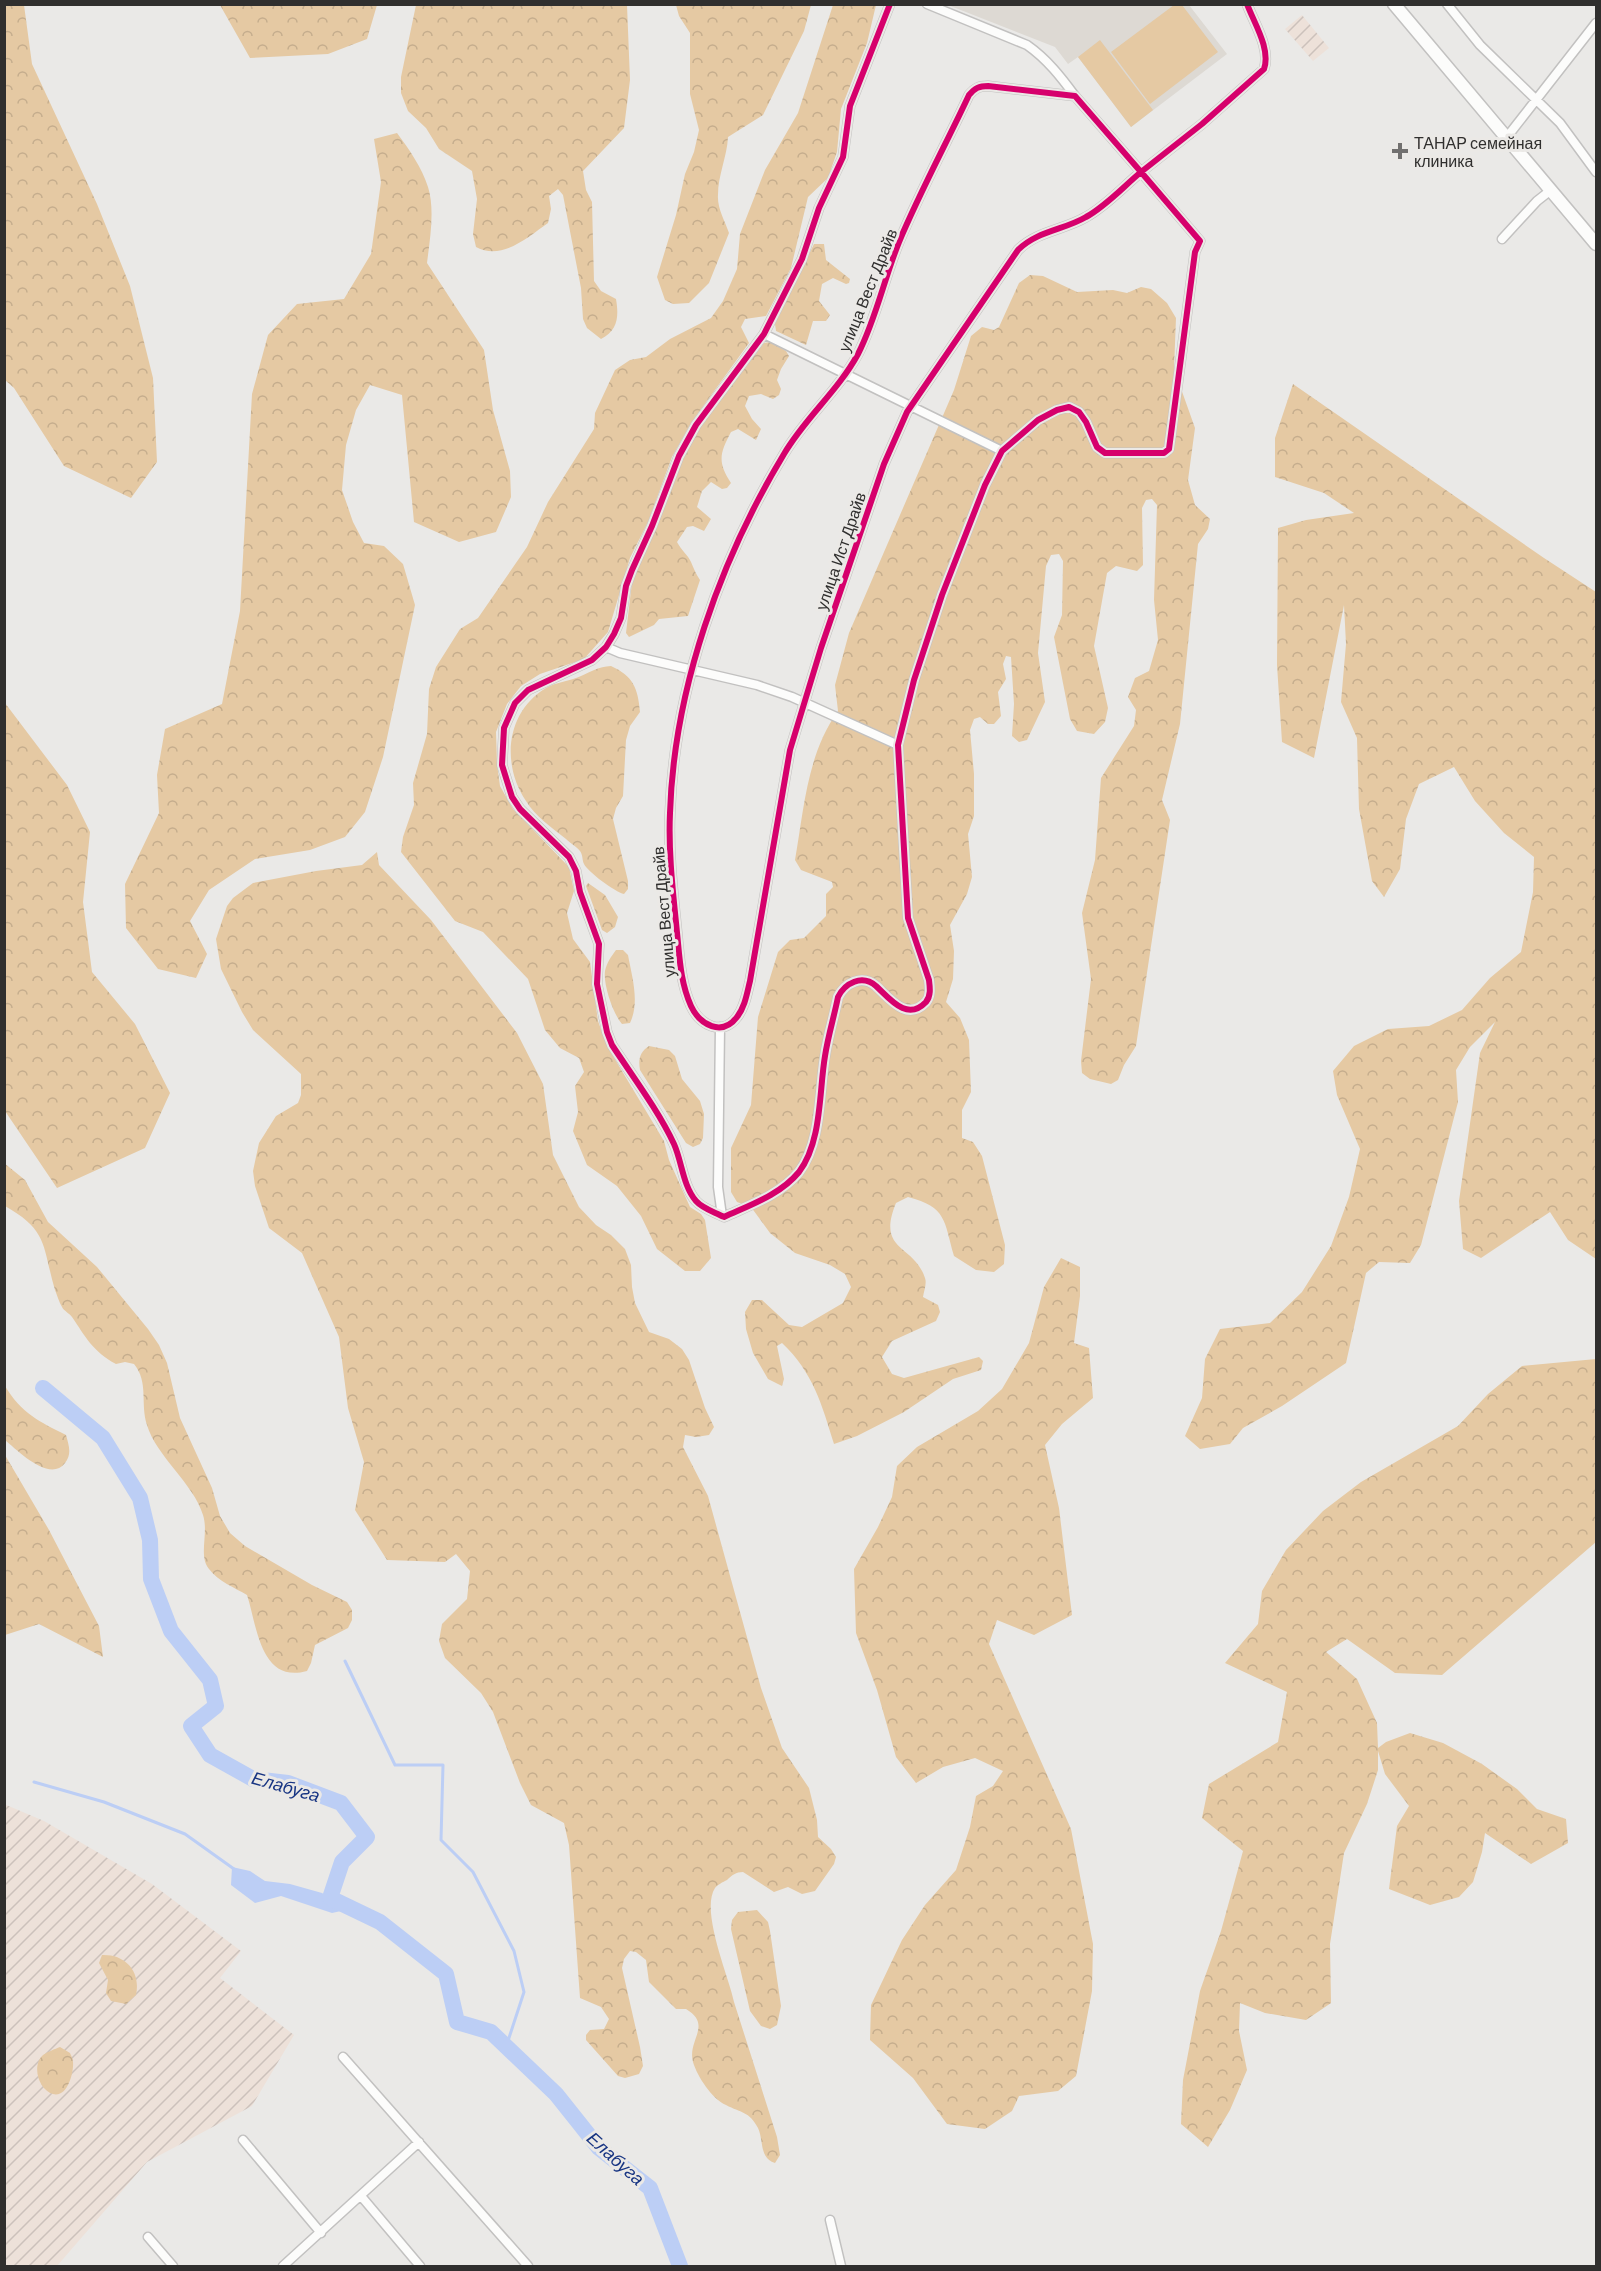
<svg xmlns="http://www.w3.org/2000/svg" width="1601" height="2271" font-family="Barlow,sans-serif">
  <style>
    .industrial { fill: url(#industrial-furrows) }
    .built { fill: #ddd9d3 }
    .forest { fill: url(#forest-crowns) }
    .pitch { fill: #e5c9a3 }
    .water { fill: #bccef5 }
    .lines { fill: none; stroke-linecap: round; stroke-linejoin: round }
    .stream { stroke: #bccef5; stroke-width: 3 }
    .river { stroke: #bccef5; stroke-width: 16 }
    .minor-casing { stroke: #c2c1c0; stroke-width: 11 }
    .secondary-casing { stroke: #c2c1c0; stroke-width: 15 }
    .minor { stroke: #fcfcfb; stroke-width: 8 }
    .secondary { stroke: #fcfcfb; stroke-width: 12 }
    .cycleway-casing { stroke: #ebe9e6; stroke-width: 10 }
    .cycleway { stroke: #d6006c; stroke-width: 6 }
    .poi-dot { fill: #71706f; stroke: #ebe9e6; stroke-width: 2 }
    .labels { text-anchor: middle; dominant-baseline: central; stroke-width: 6; stroke-linejoin: round; paint-order: stroke }
    .poi-label { font-size: 16px; fill: #302f2e; stroke: #ebe9e6; text-anchor: start }
    .street-label { font-size: 16px; fill: #302f2e; stroke: #ebe9e6 }
    .water-label { font-size: 18px; font-style: italic; fill: #183583; stroke: #ebe9e6 }
  </style>
  <defs>
    <pattern id="industrial-furrows" width="10" height="10" patternUnits="userSpaceOnUse" patternTransform="scale(1.5)"><rect width="10" height="10" fill="#ede1d9"/><path d="M-1 1l2-2M0 10L10 0M9 11l2-2" fill="none" stroke="#ccc1bb"/></pattern>
    <pattern id="forest-crowns" width="20" height="18" patternUnits="userSpaceOnUse" patternTransform="scale(1.5)"><rect width="20" height="18" fill="#e5c9a3"/><path d="M2 6a3 3 0 1 1 6 0M12 15a3 3 0 1 1 6 0" fill="none" stroke="#c5ad8d"/></pattern>
  </defs>
  <rect width="100%" height="100%" fill="#eae9e7"/>
  <path class="industrial" d="M1302 15 1329 48 1313 61 1285 29Z
    M4 1804 44 1821 152 1884 241 1951 220 1978 294 2035 252 2106 147 2162 57 2266H5Z"/>
  <path class="built" d="M948 5H1189L1227 54 1131 127 1078 57 1068 64 1055 47Z"/>
  <path class="forest" d="M4 5H24L32 64 97 204 130 286 153 378 157 462 131 498 64 466 14 388 5 380Z
    M220 5H377L367 39 328 54 250 58Z
    M416 5H627L630 80 624 128 583 171 586 190 592 202 594 281 601 291 616 299C619 316 618 331 601 339L587 328 583 319 581 288 563 195 558 189 549 196 551 209 548 223C528 237 502 261 476 247L473 234 477 199 472 171 439 149 426 128 408 111 401 93V77Z
    M676 5H811L804 31 763 115 728 137C727 157 718 175 718 195 717 208 725 221 729 233L709 283 689 303 673 304 665 300 657 277 676 215 685 174 694 152 699 130 690 94V33L679 16Z
    M833 5H876L867 43 841 109 837 152 828 178 808 197 791 268 766 316 745 319 741 327 749 343 691 423 672 457 648 522 630 558 608 632 584 659 540 674 521 686 507 704 496 732 497 764 500 786 513 809 569 867 574 891 567 913 573 939 590 962 598 1021 607 1046 664 1141 669 1160 690 1207 701 1214 705 1220 711 1258 700 1271H685L657 1249 641 1216 617 1186 587 1165 573 1131 578 1112 575 1086 584 1072 579 1058 560 1048 545 1030 528 979 483 932 455 921 401 852 403 837 414 805 413 783 427 734 429 689 436 667 460 629 478 618 527 547 548 502 594 429 595 413 615 370 630 360 646 357 670 339 711 318 723 301 737 269 740 234 765 170 798 113Z
    M397 133C409 149 422 168 428 187 435 209 430 239 427 263L484 350 493 410 510 471 511 497 496 532 459 542 414 522 402 395 370 385 356 410 346 445 342 490 353 522 364 543 384 546 403 564 415 605 383 757 365 812 345 837 310 850 255 859 209 890 190 921 207 954 196 978 158 969 126 928 125 884 159 813 157 775 165 729 222 704 240 611 252 394 268 335 297 304 344 299 371 254 381 182 374 139Z
    M814 244H824L826 260 850 279 849 283 846 284 833 278 822 284 819 301 830 315 826 321H813L806 345 776 331 775 324Z
    M1030 275 1043 276 1077 292 1113 290 1127 293 1141 287 1151 289 1167 303 1176 318 1174 369 1195 428 1188 480 1195 505 1210 519 1208 529 1198 544 1180 724 1162 800 1170 820 1136 1046 1124 1065 1118 1080 1111 1084 1090 1079 1082 1073 1081 1061 1091 979 1082 913 1095 860 1101 778 1134 726 1136 710 1128 697 1135 678 1149 671 1158 640 1154 600 1157 505 1152 499 1146 500 1142 508 1143 565 1137 571 1116 566 1107 573 1094 646 1108 708 1105 722 1094 734 1077 731 1070 719 1054 637 1062 615 1063 561 1059 554 1051 555 1046 566 1038 653 1045 702 1027 740 1019 742 1012 736 1014 704 1011 657 1006 656 1003 664 1006 679 998 692 1001 716 994 724H988L980 717 974 719 970 730 974 774V816L968 834 972 877 967 894 950 925 954 951 953 979 946 1002 960 1018 969 1040 971 1092 962 1110V1138L973 1142 982 1156 1005 1245 1004 1264 994 1272 976 1270 954 1256C944 1221 947 1207 908 1197L896 1203C876 1252 914 1244 925 1278 927 1283 924 1291 923 1297L938 1305 940 1312 936 1321 892 1341 882 1357 892 1374 904 1378 979 1357 983 1361 981 1370 953 1379 904 1412 857 1436 834 1444C822 1405 813 1372 782 1343L777 1346 784 1379 782 1386 768 1379 753 1353 746 1329 745 1312 752 1300H762L789 1325 802 1327 843 1303 851 1287 845 1274 830 1265 795 1253 770 1233 751 1207 737 1202 731 1192V1148L751 1105 758 1017 778 952 790 940 804 938 826 916V894L833 887 832 882 801 870 795 860C804 809 807 754 838 711L835 685 849 633 954 390 971 336 982 327 994 330 999 327 1019 283Z
    M770 342 786 351 789 356 781 369 777 380 781 389 779 395 773 399 761 394 749 396 745 406 752 419 761 429 756 440 738 429 731 432C720 453 717 462 731 483L727 488 722 489 711 482 702 491 697 507 711 519 704 531 693 526 687 527 677 542C681 550 688 555 691 562 694 569 696 574 700 580L688 616 659 619 654 625 629 637 626 633 632 582 639 563 657 527 681 459 699 428 764 343Z
    M1293 384 1544 558 1596 592V1259L1568 1240 1550 1212 1481 1258 1463 1249 1459 1201 1480 1053 1495 1022 1470 1047 1456 1070 1458 1102 1421 1245 1410 1263 1379 1262 1366 1273 1346 1363 1282 1406 1243 1428 1230 1444 1200 1449 1185 1436 1202 1398 1205 1359 1220 1329 1270 1323 1302 1292 1331 1246 1349 1197 1360 1149 1337 1095 1333 1071 1354 1046 1388 1029 1429 1026 1462 1010 1490 978 1521 952 1533 892 1534 857 1504 833 1475 801 1454 767 1419 784 1406 819 1400 869 1384 897 1372 881 1359 809 1357 738 1341 702 1346 644 1344 605 1314 758 1282 742 1277 665 1278 528 1306 520 1354 513 1324 493 1275 477V438Z
    M611 666C633 676 638 688 640 712L630 726 626 740 623 796 616 808 613 819 628 881V889L624 894C615 892 588 872 584 864 582 860 583 855 580 851 577 847 570 843 566 839 552 828 535 816 526 801 501 764 506 712 546 688 556 682 570 681 581 676 592 671 598 667 611 666Z
    M5 703 67 785 90 832 83 902 92 972 135 1024 170 1093 145 1148 57 1188 5 1111Z
    M377 852 379 865 431 920 517 1033 543 1084 553 1155 579 1207 596 1225 611 1235 625 1249 631 1265 632 1287 635 1303 649 1332 669 1339 682 1349 689 1360 705 1408 714 1427 709 1435 696 1437 685 1435 683 1447 708 1496 761 1688 782 1748 809 1788 817 1820 818 1837 831 1849 836 1857 834 1864 815 1891 802 1894 788 1887 774 1892 743 1872C736 1872 732 1875 727 1880 723 1882 717 1885 715 1888 700 1911 729 1977 734 2002L777 2137 780 2155 775 2163C759 2158 764 2141 758 2128 749 2111 741 2113 726 2105 712 2099 697 2076 693 2062 687 2040 713 2025 686 2009H676L649 1982 646 1960 636 1952 630 1951 624 1959 622 1968 640 2047 643 2066 639 2074 625 2078 618 2076 586 2040V2035L590 2030 604 2029 609 2019 601 2007 580 1998 569 1845 564 1823 531 1805 520 1783 493 1712 481 1693 445 1658 439 1641 442 1624 467 1599 470 1571 456 1554 445 1562 387 1560 355 1510 364 1462 348 1408 339 1337 302 1253 269 1228 255 1186 253 1171 259 1143 276 1116 298 1103 301 1095V1074L253 1030 242 1012 221 969 216 939 227 906 233 898 253 883 316 871 362 865Z
    M588 883 605 895 618 917 615 927 607 933 602 930 586 886Z
    M616 950H623L628 955C632 977 640 1002 630 1023L622 1024C613 1014 603 984 605 971 607 962 611 957 616 950Z
    M649 1046 669 1050 675 1056 682 1079 700 1101 704 1114 703 1138 700 1144 693 1147 686 1143 640 1070C638 1059 640 1052 649 1046Z
    M4 1163 25 1180 48 1222 97 1267 148 1329 159 1345 167 1363 180 1418 212 1488 220 1516 230 1533 245 1546 312 1585 347 1602 352 1610V1620L348 1628 315 1645 311 1663 307 1671C260 1684 257 1625 247 1595 235 1588 218 1581 209 1569 198 1556 209 1533 203 1515 194 1484 156 1456 147 1425 140 1404 149 1382 134 1364L125 1362 116 1364C93 1352 85 1336 72 1317 69 1313 64 1311 62 1307 59 1302 57 1295 55 1290 42 1246 49 1231 5 1206Z
    M1061 1258 1080 1267V1296L1074 1343 1089 1348 1093 1398 1062 1424 1045 1445 1059 1508 1072 1615 1034 1635 997 1620 989 1644 1071 1829 1093 1944 1092 1991 1076 2076 1058 2091 1019 2096 1012 2111 985 2129 947 2124 913 2078 870 2040 871 2005 902 1940 925 1905 956 1870 970 1827 976 1796 993 1786 1003 1771 975 1758 943 1767 916 1783 896 1757 877 1690 856 1633 854 1569 878 1527 892 1497 897 1466 917 1447 978 1411 1002 1389 1029 1343 1044 1287Z
    M1596 1359V1542L1442 1675 1395 1673 1347 1639 1326 1652 1357 1679 1377 1723 1378 1748 1386 1742 1410 1733 1443 1743 1482 1764 1517 1789 1537 1809 1566 1819 1568 1843 1531 1864 1485 1833 1482 1852 1473 1882 1459 1897 1430 1905 1389 1889 1397 1826 1409 1806 1385 1774 1378 1751V1770L1367 1804 1344 1853 1330 1944 1331 2003 1306 2020 1265 2013 1240 2003 1239 2031 1247 2070 1230 2110 1208 2147 1181 2124 1183 2080 1200 1991 1221 1931 1243 1851 1202 1818 1209 1784 1278 1742 1287 1692 1225 1663 1258 1624 1262 1591 1286 1550 1323 1511 1361 1482 1458 1426 1488 1394 1522 1366Z
    M5 1386C21 1413 40 1422 66 1435 69 1446 72 1454 65 1463 50 1483 18 1451 5 1440Z
    M5 1455 49 1530 99 1626 103 1657 39 1624 5 1635Z
    M757 1910 768 1922 770 1931 781 2006 777 2025 770 2029 761 2026 750 2011 731 1929 732 1920 738 1912Z
    M102 1955C126 1954 141 1972 136 1995L126 2004 111 2001 106 1993 108 1980 99 1963Z
    M60 2047 70 2053C71 2056 73 2058 73 2062 74 2071 68 2098 53 2094 39 2090 31 2066 43 2055 47 2052 55 2049 60 2047Z"/>
  <path class="pitch" d="M1182 5 1218 52 1150 104 1111 52 1174 5Z
    M1100 40 1153 110 1131 127 1078 57Z"/>
  <path class="water" d="M232 1867 250 1871 265 1881 290 1884 322 1893 330 1898 341 1911 332 1913 281 1896 255 1903 231 1885Z"/>
  <g class="lines">
    <path class="stream" d="M345 1661 395 1765H443L441 1840 473 1872 514 1951 524 1992 506 2047
      M34 1782 104 1802 185 1834 234 1869"/>
    <path class="river" d="M43 1388 103 1438 140 1498 150 1540 151 1579 171 1631 210 1680 216 1706 191 1726 210 1755 253 1779 288 1783 341 1803 367 1837 342 1862 330 1898 380 1922 446 1974 457 2022 491 2032 556 2094 599 2148 650 2188 680 2266"/>
    <g class="minor-casing">
      <path id="minor" d="M890 4 850 106 843 157 819 208 802 259 764 334 696 425 679 456 652 526 632 570 626 586 621 618 614 634 606 647 592 660 528 690 515 703 504 728 502 765 512 797 520 809 569 857 576 871 580 892 599 944 597 984 607 1032 612 1045C633 1077 658 1110 674 1144 682 1162 683 1186 696 1201 703 1209 715 1212 724 1217 750 1205 780 1195 799 1172 822 1142 819 1091 825 1056 828 1036 834 1017 838 997 845 983 862 974 876 986 890 999 907 1022 926 1002 931 996 930 988 929 980L908 918 898 745 914 680 942 595 985 485 1002 451 1038 420 1057 410 1069 407 1079 412 1086 422 1097 447 1105 453H1164L1169 449 1195 252 1200 241 1141 172C1123 187 1106 206 1086 217 1064 230 1037 231 1018 250L907 412 884 464 821 648 790 750 750 981C747 993 745 1007 737 1017 722 1037 700 1025 691 1006 682 986 680 965 678 943 674 900 668 856 670 813 674 689 720 560 784 454 805 418 838 391 858 354 876 319 884 279 899 242 920 192 946 144 969 95 975 88 979 86 988 86L1075 96 1141 172 1202 124 1264 69C1271 49 1254 23 1247 4
        M927 4 1027 45C1047 59 1061 77 1075 96
        M1447 4 1480 45 1560 123 1596 172
        M1507 137 1596 23
        M1502 239 1537 201 1551 190
        M764 334 1002 451
        M606 647 620 653 757 685 792 697 898 745
        M720 1027 718 1187 722 1216
        M343 2057 528 2266
        M243 2140 321 2233
        M361 2196 420 2266
        M830 2220 841 2266
        M148 2237 173 2266
        M283 2266 419 2142"/>
    </g>
    <g class="secondary-casing">
      <path id="secondary" d="M1394 4 1596 244"/>
    </g>
    <use href="#minor" class="minor"/>
    <use href="#secondary" class="secondary"/>
    <g class="cycleway-casing">
      <path id="cycleway" d="M890 4 850 106 843 157 819 208 802 259 764 334 696 425 679 456 652 526 632 570 626 586 621 618 614 634 606 647 592 660 528 690 515 703 504 728 502 765 512 797 520 809 569 857 576 871 580 892 599 944 597 984 607 1032 612 1045C633 1077 658 1110 674 1144 682 1162 683 1186 696 1201 703 1209 715 1212 724 1217 750 1205 780 1195 799 1172 822 1142 819 1091 825 1056 828 1036 834 1017 838 997 845 983 862 974 876 986 890 999 907 1022 926 1002 931 996 930 988 929 980L908 918 898 745 914 680 942 595 985 485 1002 451 1038 420 1057 410 1069 407 1079 412 1086 422 1097 447 1105 453H1164L1169 449 1195 252 1200 241 1141 172C1123 187 1106 206 1086 217 1064 230 1037 231 1018 250L907 412 884 464 821 648 790 750 750 981C747 993 745 1007 737 1017 722 1037 700 1025 691 1006 682 986 680 965 678 943 674 900 668 856 670 813 674 689 720 560 784 454 805 418 838 391 858 354 876 319 884 279 899 242 920 192 946 144 969 95 975 88 979 86 988 86L1075 96 1141 172 1202 124 1264 69C1271 49 1254 23 1247 4"/>
    </g>
    <use href="#cycleway" class="cycleway"/>
  </g>
  <path class="poi-dot" d="M1397 142h6v6h6v6h-6v6h-6v-6h-6v-6h6z"/>
  <g class="labels">
    <g class="poi-label">
      <text x="1414" y="142">ТАНАР семейная<tspan x="1414" dy="18">клиника</tspan></text>
    </g>
    <g class="street-label">
      <text transform="translate(867 290) rotate(-68)">улица Вест Драйв</text>
      <text transform="translate(840 551) rotate(-71)">улица Ист Драйв</text>
      <text transform="translate(663 912) rotate(-95)">улица Вест Драйв</text>
    </g>
    <g class="water-label">
      <text transform="translate(286 1786) rotate(16)">Елабуга</text>
      <text transform="translate(616 2158) rotate(42)">Елабуга</text>
    </g>
  </g>
  <rect width="1601" height="2271" fill="none" stroke="#302f2e" stroke-width="12"/>
</svg>
